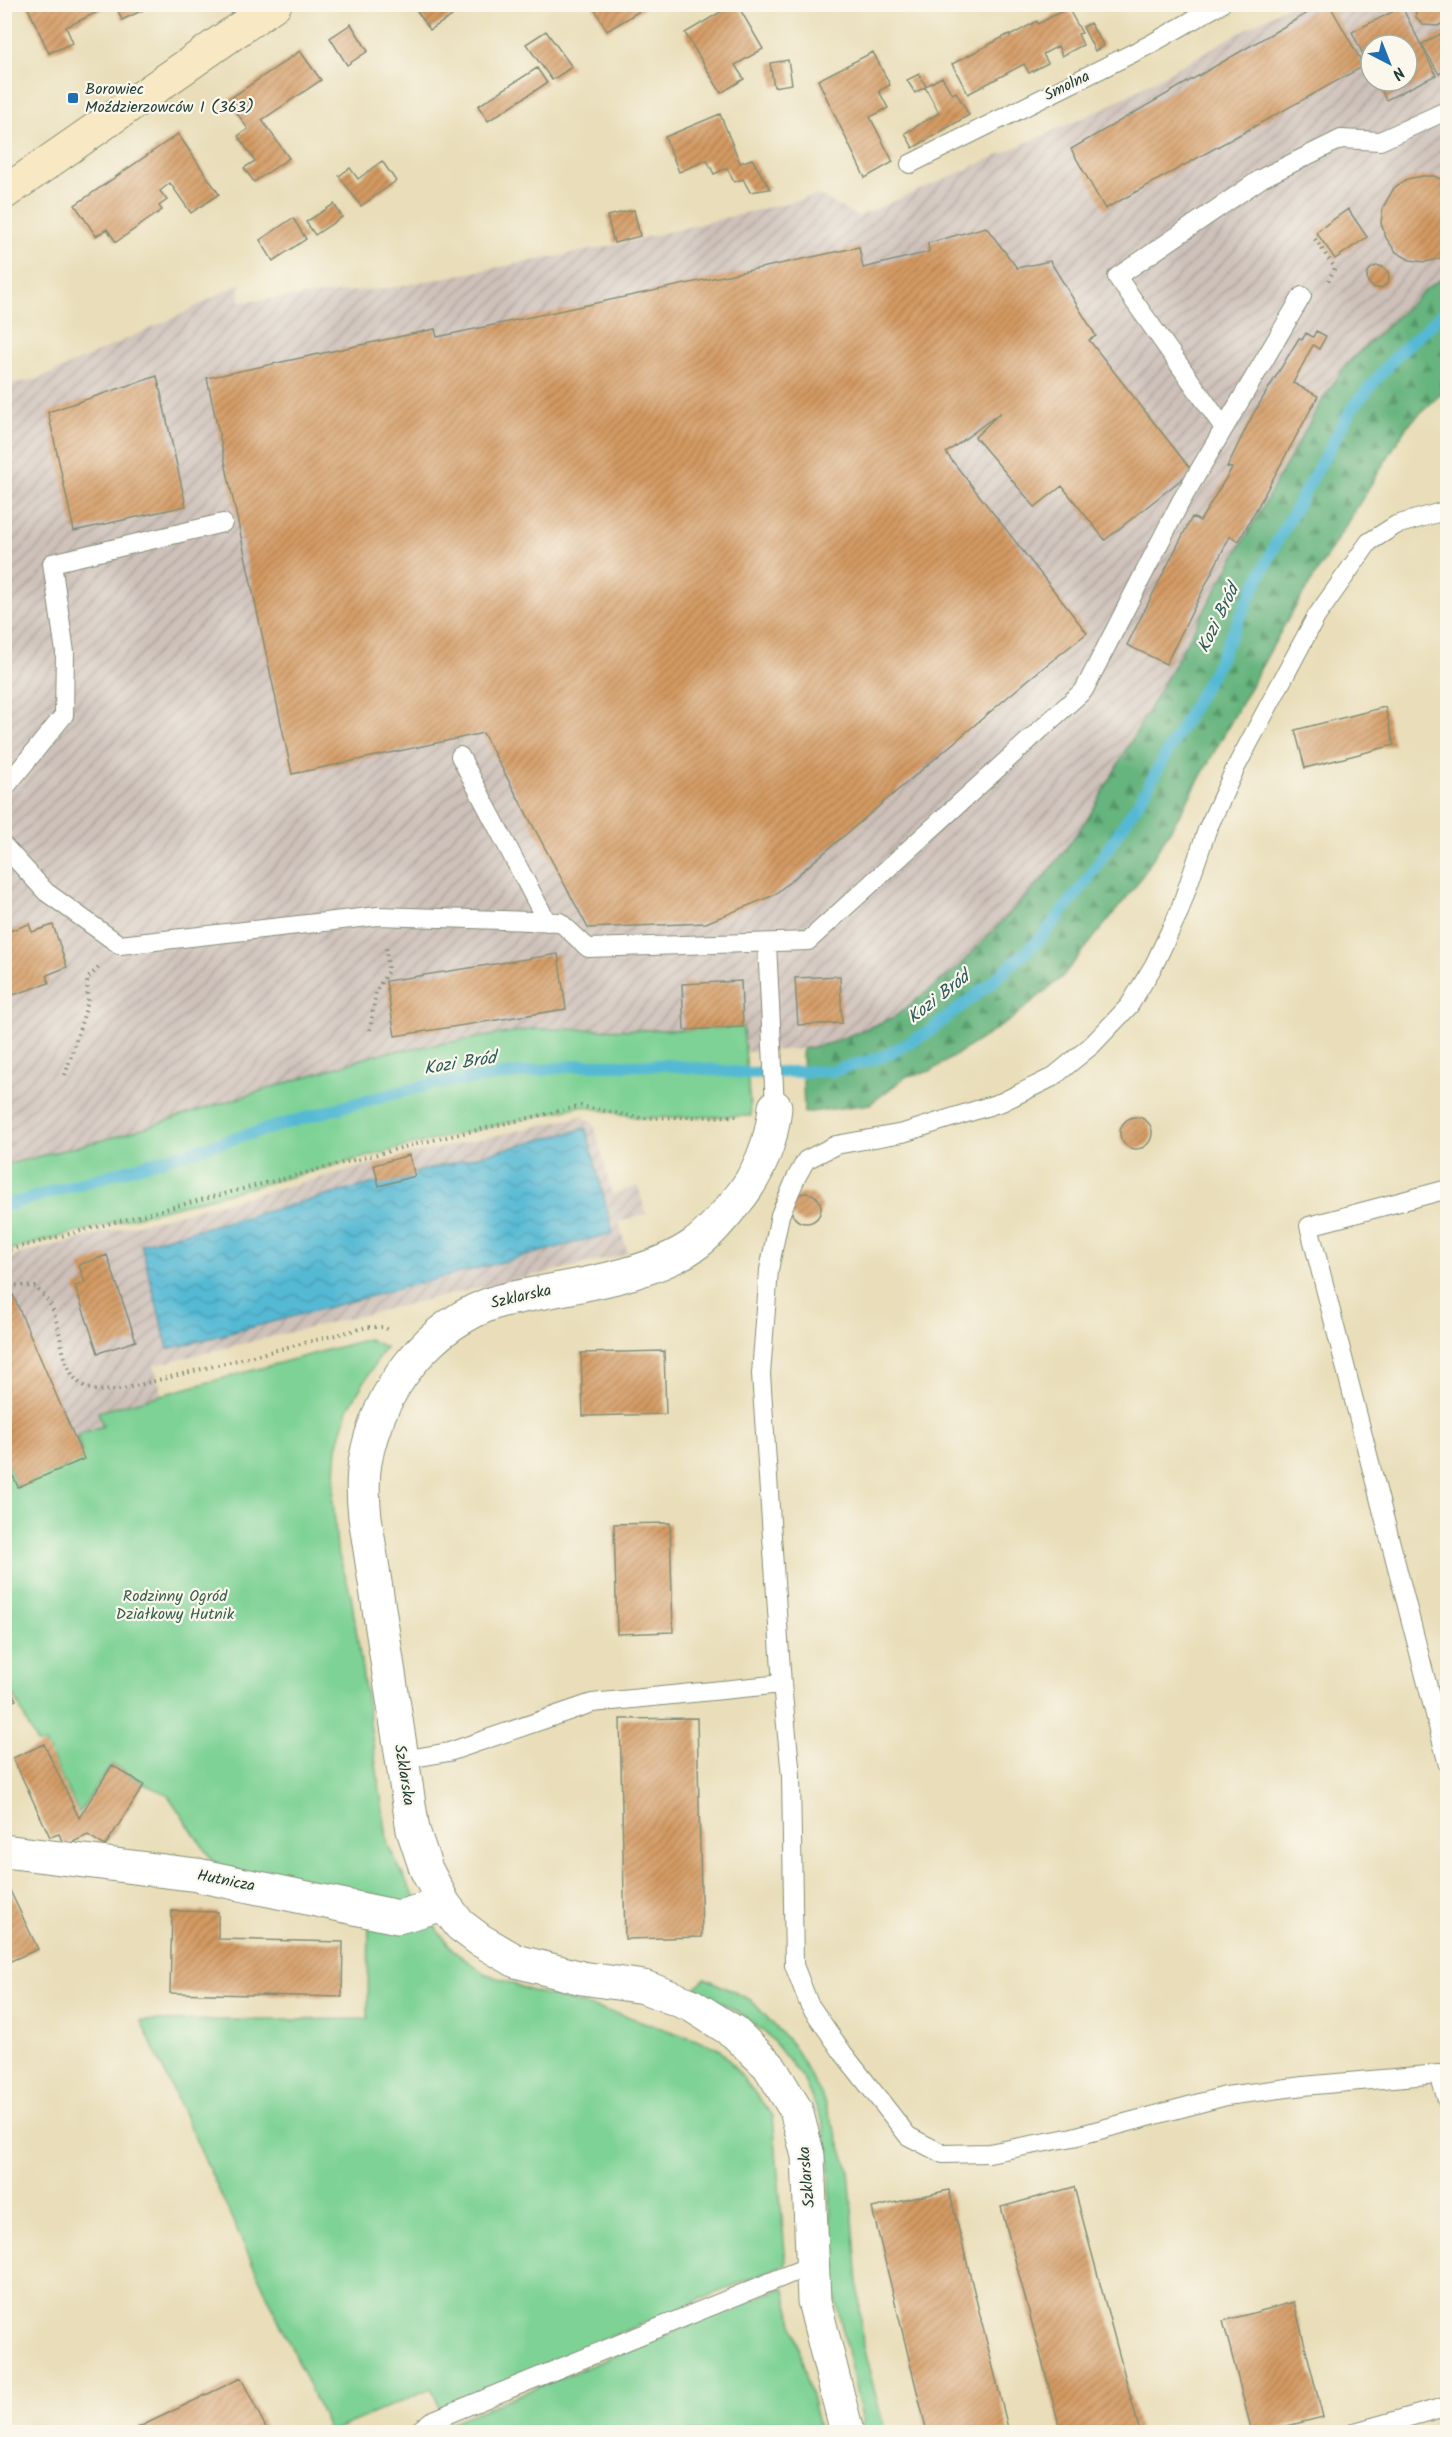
<svg xmlns="http://www.w3.org/2000/svg" width="1452" height="2437" font-family="Kalam,sans-serif">
  <style>
    .industrial { fill: url(#industrial-furrows); fill-rule: evenodd }
    .green { fill: #7ed295; stroke: #4e8864; stroke-width: 1.5 }
    .forest { fill: url(#forest-firs); stroke: #427859; stroke-width: 1.5 }
    .water { fill: url(#water-waves); stroke: #3a7b84; stroke-width: 1.5 }
    .lines { fill: none; stroke-linecap: round; stroke-linejoin: round }
    .stream { stroke: #55b9d4; stroke-width: 12 }
    .building { fill: url(#building-hatch) }
    .lane-casing { stroke: #848e76; stroke-width: 20 }
    .street-casing { stroke: #848e76; stroke-width: 35 }
    .secondary-casing { stroke: #848e76; stroke-width: 35 }
    .path { stroke: #848e76; stroke-width: 4; stroke-dasharray: 1.5 4.5; stroke-linecap: butt }
    .lane { stroke: #fff; stroke-width: 18 }
    .street { stroke: #fff; stroke-width: 33 }
    .secondary { stroke: #f8e8c3; stroke-width: 33 }
    .poi-dot { fill: #1f6fb2; stroke: #fbf7ec; stroke-width: 2 }
    .labels { text-anchor: middle; dominant-baseline: central; stroke-width: 4.5; stroke-linejoin: round; paint-order: stroke }
    .street-label { font-size: 16px; fill: #1f3d34; stroke: #fbf7ec }
    .poi-label { font-size: 16px; fill: #1f3d34; stroke: #fbf7ec; text-anchor: start }
    .park-label { font-size: 16px; fill: #37624c; stroke: #fbf7ec }
    .water-label { font-size: 18px; font-style: italic; fill: #2c5c5c; stroke: #fbf7ec }
  </style>
  <defs>
    <pattern id="industrial-furrows" width="10" height="10" patternUnits="userSpaceOnUse" patternTransform="scale(1.5)"><rect width="10" height="10" fill="#cec1ba"/><path d="M-1 1l2-2M0 10L10 0M9 11l2-2" fill="none" stroke="#a79e98"/></pattern>
    <pattern id="forest-firs" width="22" height="20" patternUnits="userSpaceOnUse" patternTransform="scale(1.5)"><rect width="22" height="20" fill="#66b47e"/><path d="M5 1l3.5 6h-7zM16 11l3.5 6h-7z" fill="#539468"/></pattern>
    <pattern id="water-waves" width="16" height="10" patternUnits="userSpaceOnUse" patternTransform="scale(1.5)"><rect width="16" height="10" fill="#55b9d4"/><path d="M0 5q4-4 8 0t8 0" fill="none" stroke="#4698ad"/></pattern>
    <pattern id="building-hatch" width="6" height="6" patternUnits="userSpaceOnUse" patternTransform="scale(1.5)"><rect width="6" height="6" fill="#d49a62"/><path d="M-1 1l2-2M0 6l6-6M5 7l2-2" fill="none" stroke="#ab7f52"/></pattern>
  </defs>
  <rect width="100%" height="100%" fill="#fbf7ec"/>
  <filter id="ink" filterUnits="userSpaceOnUse"><feTurbulence type="fractalNoise" baseFrequency=".0167" numOctaves="2"/><feDisplacementMap in="SourceGraphic" scale="12" xChannelSelector="R" yChannelSelector="G"/><feConvolveMatrix kernelMatrix="1 2 1 2 8 2 1 2 1" color-interpolation-filters="sRGB"/></filter>
  <filter id="wash" filterUnits="userSpaceOnUse"><feTurbulence type="fractalNoise" baseFrequency=".008" numOctaves="4" result="noise"/><feDisplacementMap in="SourceGraphic" scale="24" xChannelSelector="R" yChannelSelector="G"/><feGaussianBlur stdDeviation="1.35" result="paint"/><feColorMatrix in="noise" values="0 0 0 0 0 0 0 0 0 0 0 0 0 0 0 0 0 1.4 0 .05"/><feComposite in="paint" operator="in"/></filter>
  <g filter="url(#wash)">
    <rect width="100%" height="100%" fill="#e9deb9"/>
    <path class="industrial" d="M1289 5H1447V275L1425 290 1346 365 1324 397 1087 818 1045 877 955 970 894 1017 831 1043 802 1049 747 1052 743 1027 684 1030 532 1029 378 1054 118 1136 5 1165V385L39 379 182 314 240 283V302L389 288 606 247 819 195 858 217 1105 108ZM1371 45H1407V81H1371Z
      M582 1116 594 1124 612 1194 638 1186 646 1214 619 1222 628 1254 417 1302 154 1365 162 1394 98 1411 103 1426 84 1459 18 1487 6 1462H5V1258L409 1155Z"/>
    <path class="green" d="M743 1027 751 1116 641 1118 581 1106 416 1144 5 1251V1165L118 1136 378 1054 532 1029 684 1030Z
      M368 1339 385 1347 348 1409 337 1448 333 1500 337 1549 351 1595 388 1845 411 1891 438 1931 455 1952 484 1973 529 1990 629 2017 719 2048 773 2116 786 2264 440 2408 431 2388 330 2432 141 2021 368 2019 369 1899 221 1873 167 1794 146 1785 112 1764 79 1813 45 1743 37 1744 5 1676V1462L6 1461 18 1487 83 1459 77 1435 103 1426 98 1412Z
      M705 1978 751 2000 794 2047 821 2094 837 2135 849 2170 863 2346 885 2432H865L831 2277 830 2168 823 2122 802 2077 769 2036 740 2013 695 1988Z
      M784 2287 820 2432H451L447 2424Z"/>
    <path class="forest" d="M1447 275V388L1407 426 1285 624 1180 814 1135 887 1062 977 1009 1021 931 1071 907 1076 870 1104 804 1113 802 1049 831 1043 894 1017 955 970 1045 877 1088 818 1324 397 1346 365 1425 290Z"/>
    <path class="water" d="M586 1128 613 1233 168 1349 141 1244Z"/>
    <g class="lines">
      <path class="stream" d="M4 1206 342 1107 432 1084 582 1065H666L744 1073 832 1071 882 1057 927 1033 991 983 1040 939 1083 886 1142 797 1214 670 1277 541 1352 408 1398 354 1448 309"/>
    </g>
    <g id="blocks">
      <path class="building" d="M26 4H114L66 27 73 43 49 53Z
        M115 4H141L143 10 122 20Z
        M412 4H444L452 16 430 30Z
        M592 4H651L607 31Z
        M734 4H737L763 49 735 65 744 79 721 93 685 33Z
        M1323 4H1329L1364 66 1105 209 1071 149Z
        M1416 4H1448V16L1443 23 1438 26 1423 25 1416 17Z
        M1402 7 1436 75 1386 100 1377 81H1407V45H1371V70L1352 32Z
        M1068 8 1082 33 1078 34 1083 45 1062 56 1058 46 1043 54 1048 63 1029 73 1024 64 968 94 952 64 1009 34 1010 36 1037 21 1038 24Z
        M1090 23 1104 46 1095 51 1083 27Z
        M351 24 368 51 347 65 330 38Z
        M1448 30V69L1439 74 1422 44Z
        M546 31 572 67 552 80 526 44Z
        M300 51 321 80 262 120 289 158 254 182 244 168 255 161 238 136 248 129 228 100Z
        M873 52 890 85 879 91 888 108 870 117 893 162 865 178 818 80Z
        M788 60 792 84 774 87 770 63Z
        M537 68 547 83 488 121 478 106Z
        M919 74 926 86 942 77 952 94 956 92 969 115 913 148 905 133 939 113 925 87 915 93 907 80Z
        M720 114 740 163 752 159 770 189 750 192 743 179 734 182 727 168 714 174 707 160 679 172 665 137Z
        M178 134 219 194 191 213 170 183 160 191 167 200 159 206 162 210 116 242 107 229 96 236 75 205Z
        M382 161 396 181 361 206 339 176 350 168 358 179Z
        M1423 176H1434L1448 182V256L1426 262 1410 260 1396 252 1386 238 1381 223 1383 207 1394 188 1407 179Z
        M334 204 342 217 315 235 306 222Z
        M1348 209 1367 237 1335 259 1316 232Z
        M634 210 640 236 614 243 607 216Z
        M293 218 306 239 273 261 260 240Z
        M986 227 1017 268 1050 261 1096 336 1089 340 1192 471 1105 540 1062 486 1035 507 975 437 1001 412 946 453 1087 633 1029 679 774 895 706 923 588 928 483 733 292 774 207 378 435 329 437 337 859 247 863 268 929 252 928 243Z
        M1367 277a11 11 0 1 1 22 0a11 11 0 1 1-22 0Z
        M1316 331 1326 336 1319 349 1313 345 1293 383 1318 396 1239 541 1230 536 1166 664 1127 645 1192 517 1200 521 1232 468 1227 467 1252 416 1299 338 1302 340 1306 333 1313 337Z
        M157 376 186 506 74 531 48 412Z
        M1385 707 1394 745 1305 768 1295 730Z
        M29 924 32 932 53 925 67 967 47 975 49 983 4 998V933Z
        M558 954 566 1009 395 1036 386 981Z
        M840 976 842 1023 798 1025 795 978Z
        M741 981 743 1027 684 1030 682 984Z
        M1120 1133a16 16 0 1 1 32 0a16 16 0 1 1-32 0Z
        M409 1155 415 1176 379 1186 374 1165Z
        M791 1208a15 15 0 1 1 30 0a15 15 0 1 1-30 0Z
        M107 1255 136 1341 98 1353 75 1286 85 1283 79 1265Z
        M13 1295 84 1459 18 1487 5 1457V1299Z
        M664 1351 666 1414 583 1416 581 1353Z
        M670 1523 673 1632 617 1634 614 1524Z
        M8 1682 16 1700 4 1706V1684Z
        M697 1718 702 1937 625 1939 620 1719Z
        M44 1744 79 1818 112 1765 144 1785 105 1846 88 1835 64 1846 59 1834 50 1837 13 1758Z
        M4 1878 38 1949 6 1963 9 1969 4 1971Z
        M172 1911 218 1912V1939L343 1942 342 1997 170 1993Z
        M1074 2187 1140 2432H1061L1001 2207Z
        M949 2190 1009 2432H927L872 2208Z
        M1294 2302 1323 2417 1263 2432H1252L1223 2321Z
        M241 2378 268 2432H129Z"/>
    </g>
  </g>
  <g filter="url(#ink)">
    <use href="#blocks" fill-opacity="0" stroke="#848e76" stroke-width="1.5"/>
    <g class="lines">
      <g class="lane-casing">
        <path id="lane" d="M910 164 1149 45 1221 4
          M1224 428 1117 277 1262 178 1341 139 1380 141 1448 110
          M1448 510 1396 525 1369 542 1316 617 1236 767 1207 830 1179 912 1154 965 1129 1006 1092 1045 1053 1077 1002 1102 903 1133 836 1145 806 1160 796 1178 780 1215 769 1270 761 1374 782 1684 791 1776 794 1965 809 2004 843 2053 908 2136 943 2154 989 2153 1073 2137 1226 2096 1303 2086 1439 2074 1448 2103
          M460 756 547 922
          M4 789 64 715 65 652 52 563 223 523
          M4 846 46 892 120 945 378 916 560 922 588 948 808 941 1084 690 1181 501 1302 296
          M767 943 775 1107
          M1448 1189 1309 1226 1448 1765
          M402 1760 449 1752 592 1703 782 1684
          M417 2432 431 2421 812 2265
          M1355 2432 1448 2406"/>
      </g>
      <g class="street-casing">
        <path id="street" d="M775 1107C772 1142 758 1176 736 1202 723 1217 710 1234 694 1245 646 1279 557 1288 499 1301 429 1323 378 1390 365 1462 362 1480 363 1499 365 1517L413 1830 426 1869 444 1904 460 1925 480 1940 516 1961 582 1978 644 1987 691 2005 734 2032 769 2066 796 2110 808 2156 814 2301 847 2432
          M4 1851 197 1875 398 1917 444 1904"/>
      </g>
      <g class="secondary-casing">
        <path id="secondary" d="M4 193 275 4"/>
      </g>
      <path class="path" d="M1315 239 1335 268 1328 281
        M370 1030 376 991 388 971 386 944
        M65 1075 88 1002 87 979 99 967
        M4 1251 416 1144 581 1106 641 1118 738 1116
        M4 1284 35 1287C40 1292 47 1298 50 1304 65 1330 57 1383 95 1390 103 1391 111 1390 119 1390L367 1327H383L389 1330"/>
      <use href="#lane" class="lane"/>
      <use href="#street" class="street"/>
      <use href="#secondary" class="secondary"/>
    </g>
  </g>
  <rect class="poi-dot" x="67" y="92" width="12" height="12" rx="3"/>
  <g class="labels">
    <g class="street-label">
      <text transform="translate(1067 86) rotate(-26)">Smolna</text>
      <text transform="translate(521 1297) rotate(-13)">Szklarska</text>
      <text transform="translate(404 1775) rotate(81)">Szklarska</text>
      <text transform="translate(226 1881) rotate(11)">Hutnicza</text>
      <text transform="translate(807 2177) rotate(-95)">Szklarska</text>
    </g>
    <g class="poi-label">
      <text x="85" y="89">Borowiec<tspan x="85" dy="18">Moździerzowców I (363)</tspan></text>
    </g>
    <g class="park-label">
      <text x="175" y="1596">Rodzinny Ogród<tspan x="175" dy="18">Działkowy Hutnik</tspan></text>
    </g>
    <g class="water-label">
      <text transform="translate(1219 619) rotate(-64)">Kozi Bród</text>
      <text transform="translate(939 998) rotate(-38)">Kozi Bród</text>
      <text transform="translate(460 1064) rotate(-9)">Kozi Bród</text>
    </g>
  </g>
  <rect width="1452" height="2437" fill="none" stroke="#fbf7ec" stroke-width="24"/>
  <g transform="translate(1389 63) rotate(138)"><circle r="28" fill="#fbf7ec" stroke="#a3ada2" stroke-width="1.5"/>
  <path d="M0-4.5L10 22L0 15L-10 22Z" fill="#1f6fb2"/>
  <text y="-9" font-size="16" font-weight="bold" text-anchor="middle" fill="#1f3d34">N</text>
  </g>
</svg>
